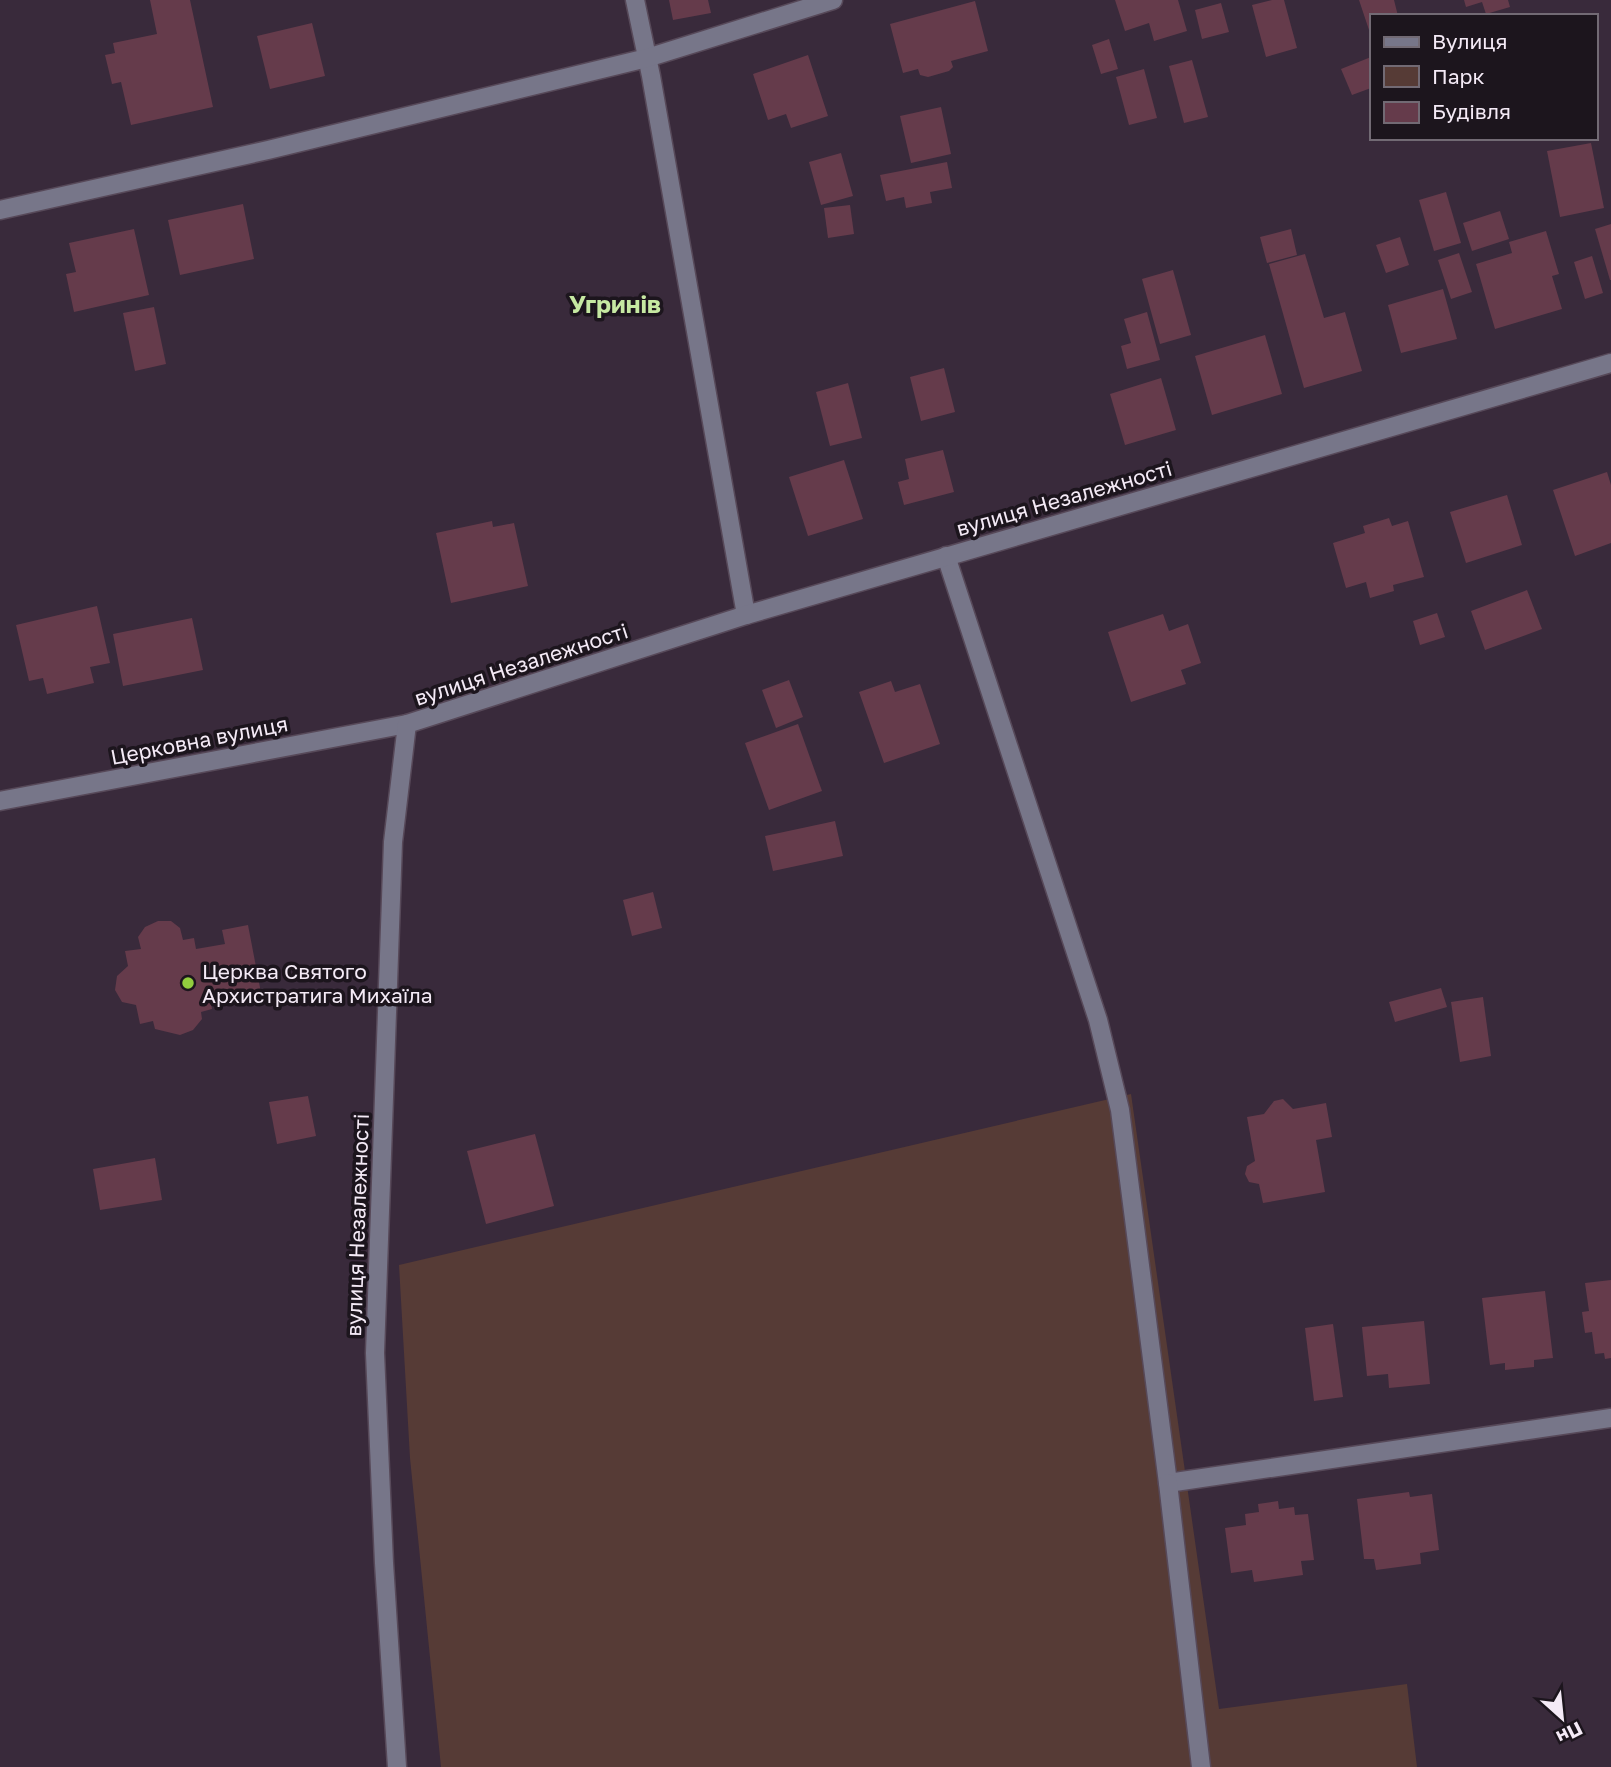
<svg xmlns="http://www.w3.org/2000/svg" width="1611" height="1767" viewBox="0 0 1611 1767" font-family="'Golos Text',sans-serif">
<rect width="100%" height="100%" fill="#392a3b"/>
<path fill="#563b36" d="M1131,1094l88,615 188,-25 10,83h-976l-31,-309 -11,-193z"/>
<g fill="#653b4b">
<path d="M150,0h40l23,107 -82,18 -10,-43 -9,2 -7,-29 10,-2 -2,-10 44,-9z"/>
<path d="M669,0h39l3,13 -38,7z"/>
<path d="M1115,0h63l9,31 -33,10 -5,-18 -24,8z"/>
<path d="M1272,0h12l13,48 -31,9 -14,-52z"/>
<path d="M1359,0h35l4,16h-27v20z"/>
<path d="M1464,0h44l2,7 -24,7 -4,-12 -16,5z"/>
<path d="M975,1l13,50 -37,10 2,6 -4,4 -21,6 -8,-2 -2,-6 -15,4 -13,-49z"/>
<path d="M1221,3l8,29 -27,7 -7,-29z"/>
<path d="M312,23l13,53 -55,13 -13,-53z"/>
<path d="M1109,39l9,30 -17,5 -9,-29z"/>
<path d="M808,55l20,61 -37,12 -5,-14 -18,6 -15,-46z"/>
<path d="M1371,57v31l-19,7 -11,-26z"/>
<path d="M1192,60l16,57 -24,6 -15,-57z"/>
<path d="M1144,69l13,49 -28,7 -13,-48z"/>
<path d="M941,107l10,47 -40,9 -11,-47z"/>
<path d="M1591,143l13,65 -44,9 -13,-66z"/>
<path d="M841,153l12,43 -32,9 -12,-43z"/>
<path d="M947,162l5,26 -22,4 2,11 -26,5 -2,-11 -18,4 -6,-26z"/>
<path d="M1446,192l15,51 -27,8 -15,-51z"/>
<path d="M243,204l11,55 -74,16 -12,-55z"/>
<path d="M850,205l4,29 -26,4 -4,-30z"/>
<path d="M1500,211l9,28 -37,12 -9,-28z"/>
<path d="M1611,224v56h-1l-15,-51z"/>
<path d="M134,229l15,66 -75,17 -8,-38 10,-2 -7,-29z"/>
<path d="M1291,229l6,26 -30,8 -7,-26z"/>
<path d="M1546,231l13,43 -7,2 10,33 -67,20 -19,-65 36,-11 -3,-11z"/>
<path d="M1400,237l9,28 -23,8 -10,-28z"/>
<path d="M1459,253l13,39 -21,7 -13,-39z"/>
<path d="M1305,254l19,64 21,-6 17,59 -58,17 -35,-124z"/>
<path d="M1592,256l11,37 -18,6 -11,-37z"/>
<path d="M1173,270l18,65 -31,9 -18,-65z"/>
<path d="M1443,289l14,50 -56,14 -13,-48z"/>
<path d="M154,307l12,57 -31,7 -12,-58z"/>
<path d="M1147,312l13,48 -33,9 -6,-23 10,-3 -7,-24z"/>
<path d="M1265,335l17,59 -70,21 -17,-59z"/>
<path d="M944,368l11,44 -34,9 -11,-44z"/>
<path d="M1161,378l15,52 -51,15 -15,-51z"/>
<path d="M848,383l14,55 -32,8 -14,-54z"/>
<path d="M943,450l11,42 -50,13 -6,-23 11,-3 -4,-20z"/>
<path d="M844,460l19,59 -55,17 -19,-59z"/>
<path d="M1607,472l4,13v58l-36,13 -22,-66z"/>
<path d="M1507,495l15,50 -56,18 -16,-51z"/>
<path d="M1389,518l3,8 16,-5 16,56 -31,8 1,6 -24,7 -4,-16 -20,6 -13,-45 32,-10 -2,-7z"/>
<path d="M492,521l1,6 21,-4 14,63 -77,17 -15,-70z"/>
<path d="M1527,590l15,39 -57,21 -14,-39z"/>
<path d="M97,606l13,57 -20,4 4,16 -47,11 -4,-16 -14,3 -13,-56z"/>
<path d="M1437,613l8,24 -25,8 -7,-24z"/>
<path d="M1163,614l6,17 19,-7 13,39 -20,7 5,14 -55,18 -23,-70z"/>
<path d="M192,618l11,52 -80,16 -10,-52z"/>
<path d="M789,680l14,37 -27,11 -14,-38z"/>
<path d="M891,681l4,11 25,-8 20,60 -56,19 -25,-71z"/>
<path d="M798,724l24,67 -53,19 -24,-67z"/>
<path d="M835,821l8,35 -70,15 -8,-35z"/>
<path d="M653,892l9,36 -30,8 -9,-36z"/>
<path d="M158,921h13l9,7 3,12 11,-2 2,11 29,-5 -3,-14 26,-5 14,73 -24,5 -2,-11 -26,5 2,12 -11,3 1,7 -9,11 -13,5 -25,-6 -2,-8 -13,3 -4,-19 -14,-3 -7,-12 2,-14 11,-10 -3,-15 16,-2 -3,-12 7,-10z"/>
<path d="M1441,988l6,19 -52,15 -6,-20z"/>
<path d="M1483,997l8,59 -31,6 -9,-60z"/>
<path d="M308,1096l8,40 -39,8 -8,-42z"/>
<path d="M1283,1099l10,10 33,-6 6,34 -16,3 9,52 -62,11 -4,-19 -10,-2 -4,-8 2,-8 8,-5 -8,-44 17,-3 10,-13z"/>
<path d="M535,1134l19,72 -68,18 -19,-73z"/>
<path d="M155,1158l7,42 -62,10 -7,-41z"/>
<path d="M1611,1280v78l-6,1 -1,-6 -9,1 -3,-22 -7,1 -3,-21 7,-1 -4,-28z"/>
<path d="M1545,1291l8,67 -19,2v7l-29,3v-7l-15,2 -8,-67z"/>
<path d="M1424,1321l6,63 -41,4 -1,-14 -21,2 -5,-49z"/>
<path d="M1333,1324l10,73 -29,4 -9,-73z"/>
<path d="M1409,1492l1,5 22,-3 7,56 -19,3 1,11 -45,6 -2,-11h-10l-7,-60z"/>
<path d="M1278,1501l1,8 15,-2 1,8 13,-1 6,46 -13,1 2,14 -49,7 -2,-12 -21,3 -6,-45 21,-3 -1,-11 14,-2 -1,-8z"/>
</g>
<g fill="none" stroke-linecap="round" stroke-linejoin="round">
<g stroke="#574959" stroke-width="21">
<g id="minor">
<path d="M635,0l16,76 95,539"/>
<path d="M0,210l268,-60 379,-92 186,-58"/>
<path d="M946,556l152,464 22,90 48,373 443,-65"/>
<path d="M0,801l407,-77"/>
<path d="M1168,1483l33,284"/>
<path d="M397,1767l-13,-204 -9,-210 18,-511 14,-118 339,-109 865,-252"/>
</g>
</g>
<use href="#minor" stroke="#777689" stroke-width="18"/>
</g>
<circle fill="#92cd3e" stroke="#1c151d" stroke-width="2.5" cx="188" cy="983" r="7"/>
<g text-anchor="middle" dominant-baseline="central" stroke-width="7" stroke-linejoin="round" paint-order="stroke">
<g font-size="21" fill="#f4eaf6" stroke="#1c151d">
<text transform="translate(1064 498) rotate(-16)">вулиця Незалежності</text>
<text transform="translate(521 664) rotate(-18)">вулиця Незалежності</text>
<text transform="translate(199 740) rotate(-11)">Церковна вулиця</text>
<text transform="translate(357 1225) rotate(-88)">вулиця Незалежності</text>
</g>
<g font-size="21" fill="#f4eaf6" stroke="#1c151d" text-anchor="start">
<text x="202" y="971">Церква Святого<tspan x="202" dy="24">Архистратига Михаїла</tspan></text>
</g>
<g font-size="24" font-weight="bold" fill="#c6e9a2" stroke="#1c151d">
<text x="615" y="303">Угринів</text>
</g>
</g>
<rect x="1370" y="14" width="228" height="126" fill="#1c151d" stroke="#726a74" stroke-width="2"/>
<rect x="1384" y="37" width="35" height="10" fill="#777689" stroke="#726a74" stroke-width="2"/>
<text x="1432" y="49" font-size="21" fill="#f4eaf6">Вулиця</text>
<rect x="1384" y="66" width="35" height="21" fill="#563b36" stroke="#726a74" stroke-width="2"/>
<text x="1432" y="84" font-size="21" fill="#f4eaf6">Парк</text>
<rect x="1384" y="102" width="35" height="21" fill="#653b4b" stroke="#726a74" stroke-width="2"/>
<text x="1432" y="119" font-size="21" fill="#f4eaf6">Будівля</text>
<g transform="translate(1562 1718) rotate(153)" stroke="#1c151d" stroke-width="5" paint-order="stroke">
<path d="M0-5L12 26L0 18L-12 26Z" fill="#f4eaf6"/>
<text y="-10" font-size="19" font-weight="bold" text-anchor="middle" fill="#f4eaf6">Пн</text>
</g>
</svg>
